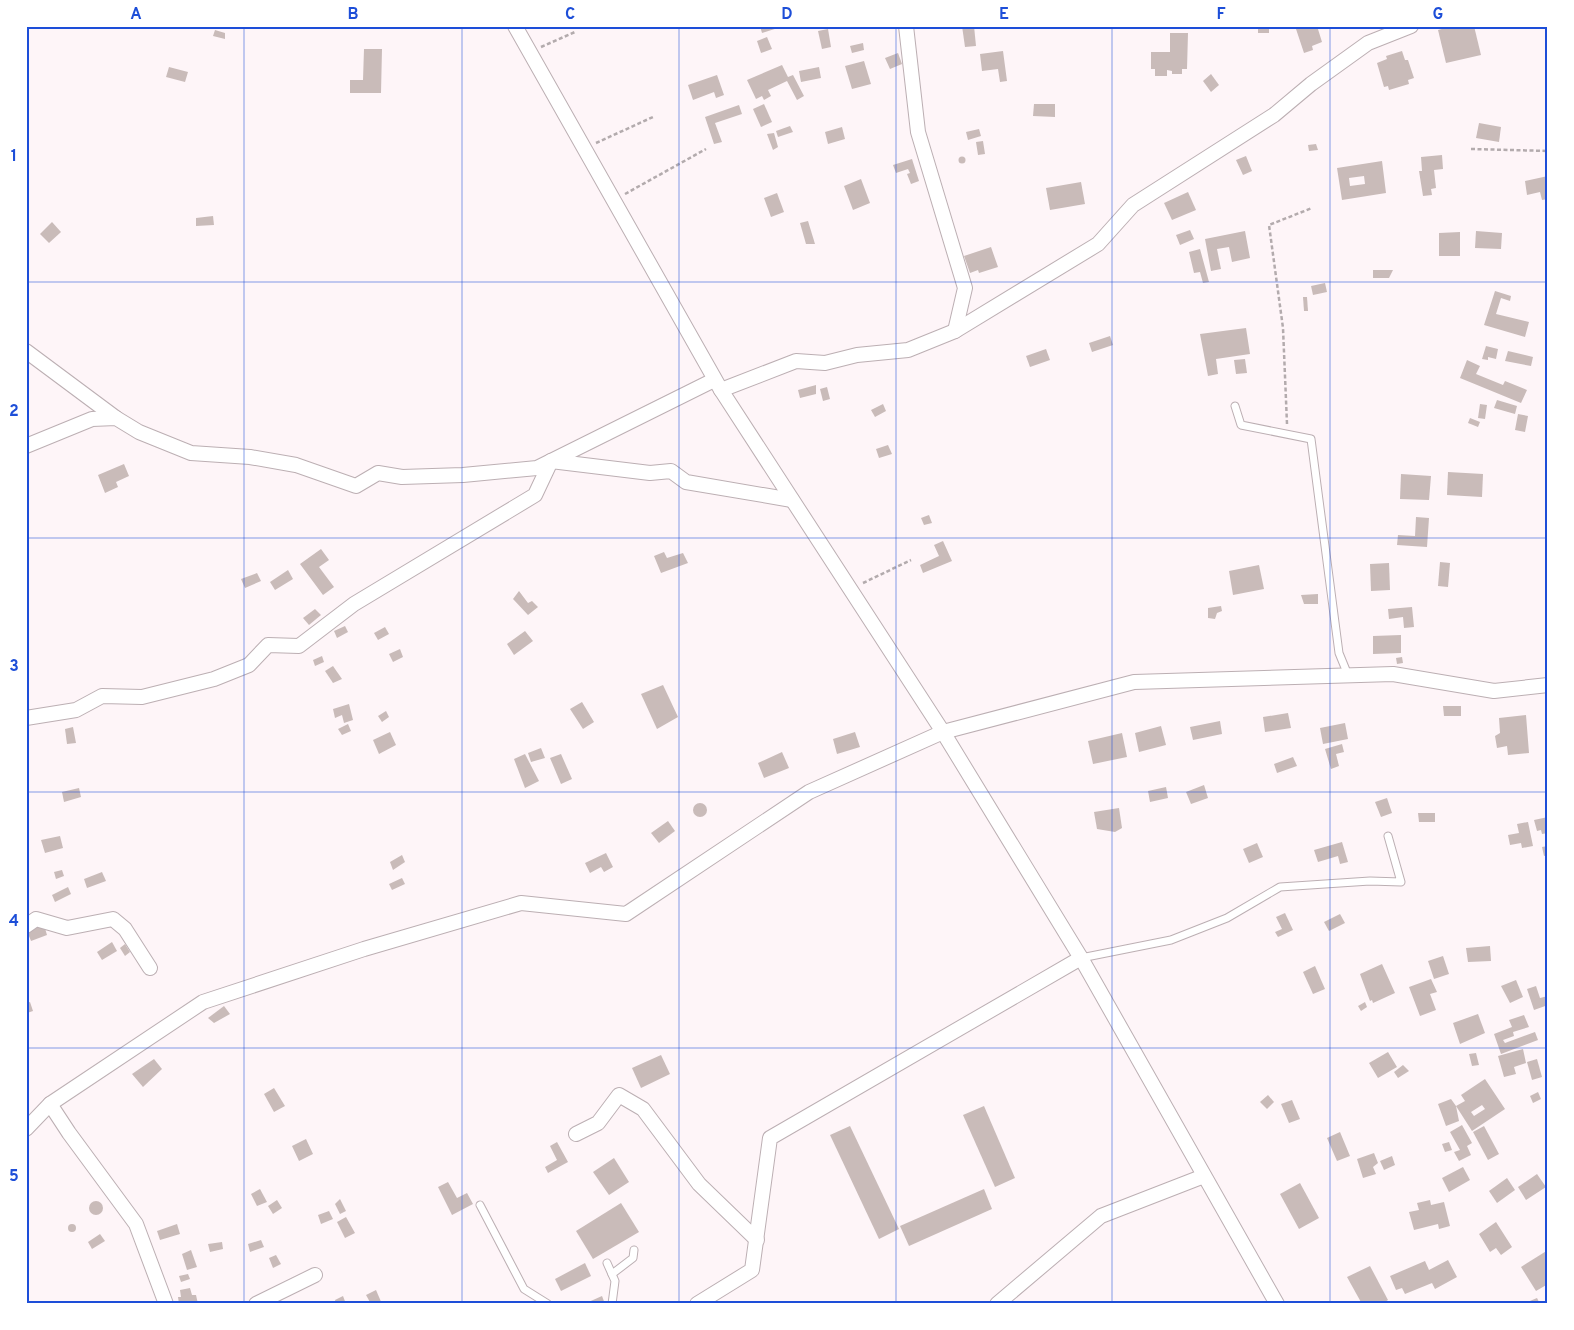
<svg xmlns="http://www.w3.org/2000/svg" width="1574" height="1330" viewBox="0 0 1574 1330" font-family="Overpass,sans-serif">
<rect width="100%" height="100%" fill="#fef5f8"/>
<g fill="#c9bbb9" fill-rule="evenodd">
<path d="M760,26h21v1l-19,6z"/>
<path d="M962,26h12l2,20 -11,1z"/>
<rect x="1258" y="26" width="11" height="7"/>
<path d="M1295,26h22l5,16 -10,4 1,4 -9,3z"/>
<path d="M1453,26h21l7,29 -35,8 -8,-33z"/>
<path d="M828,29l3,18 -9,2 -4,-18z"/>
<path d="M215,30l10,3v6l-12,-3z"/>
<path d="M1170,33h18l-1,36h-5v5h-10v-3l-5,-1v6h-12v-7h-4v-17h19z"/>
<path d="M767,37l5,12 -11,4 -4,-12z"/>
<path d="M863,43l1,7 -12,3 -2,-7z"/>
<path d="M364,49h18l-1,44h-31v-13h13z"/>
<path d="M1003,51l4,30 -7,1 -2,-13 -16,2 -2,-17z"/>
<path d="M1402,51l3,9h3l6,18 -6,2 1,4 -20,6 -1,-4 -4,1 -7,-24 10,-4 -1,-3z"/>
<path d="M898,53l4,11 -12,5 -5,-11z"/>
<path d="M864,61l7,23 -19,5 -7,-23z"/>
<path d="M782,65l6,12 5,-2 11,21 -7,4 -10,-19 -19,9 3,6 -7,4 -2,-4 -6,3 -9,-19z"/>
<path d="M169,67l19,5 -3,10 -19,-5z"/>
<path d="M819,67l2,11 -20,4 -2,-11z"/>
<path d="M1211,74l8,11 -8,7 -8,-11z"/>
<path d="M717,75l7,20 -8,3 -2,-6 -21,8 -5,-15z"/>
<path d="M764,104l8,18 -11,5 -8,-18z"/>
<path d="M1034,104h21v13l-22,-1z"/>
<path d="M739,105l3,9 -27,9 7,19 -8,2 -9,-27z"/>
<path d="M1479,123l22,4 -2,15 -23,-4z"/>
<path d="M790,126l3,6 -15,5 -2,-6z"/>
<path d="M842,127l3,12 -17,5 -3,-12z"/>
<path d="M979,129l2,7 -13,4 -2,-8z"/>
<path d="M774,133l4,14 -5,3 -6,-16z"/>
<path d="M983,141l2,13 -7,1 -2,-13z"/>
<path d="M1316,144l2,6 -9,1 -1,-6z"/>
<path d="M1442,155l1,14 -9,1 2,18 -5,1 1,6 -9,1 -4,-25h3l-1,-14z"/>
<path d="M1246,156l6,15 -9,4 -7,-15z"/>
<circle cx="962" cy="160" r="3.5"/>
<path d="M912,159l7,22 -8,3 -4,-10 3,-1 -2,-4 -12,4 -3,-8z"/>
<path d="M1382,161l4,32 -44,7 -5,-32zM1364,176l1,8 -15,2 -1,-8z"/>
<path d="M1548,176v23l-6,1 -2,-8 -13,3 -2,-14z"/>
<path d="M861,179l9,24 -17,7 -9,-24z"/>
<path d="M1081,182l4,22 -35,6 -4,-22z"/>
<path d="M1188,192l8,18 -24,10 -8,-17z"/>
<path d="M777,193l7,19 -13,5 -7,-19z"/>
<path d="M213,216l1,9 -18,1v-8z"/>
<path d="M808,221l7,23h-9l-6,-21z"/>
<path d="M52,222l9,10 -12,11 -9,-9z"/>
<path d="M1190,230l4,9 -14,6 -4,-10z"/>
<path d="M1245,231l5,27 -18,4 -3,-15 -12,2 4,20 -10,2 -6,-32z"/>
<path d="M1476,231l26,2 -1,16 -26,-1z"/>
<path d="M1460,232v24h-21v-23z"/>
<path d="M991,247l7,20 -19,6 -1,-3 -8,3 -6,-17z"/>
<path d="M1200,249l9,33 -6,1 -3,-11 -6,1 -5,-21z"/>
<path d="M1373,270h20l-4,8h-16z"/>
<path d="M1325,283l2,9 -14,3 -2,-9z"/>
<path d="M1495,291l16,5 -1,5 -9,-3 -5,16 33,8 -4,15 -41,-12z"/>
<path d="M1303,297h4l1,14h-4z"/>
<path d="M1246,328l4,26 -34,5 2,15 -10,2 -8,-42z"/>
<path d="M1110,336l3,9 -21,7 -3,-9z"/>
<path d="M1486,346l12,3 -2,10 -8,-2v3l-6,-1z"/>
<path d="M1046,349l4,11 -20,7 -4,-11z"/>
<path d="M1508,351l25,6 -2,9 -26,-5z"/>
<path d="M1245,359l2,14 -11,1 -2,-14z"/>
<path d="M1467,360l13,6 -4,8 27,11 2,-4 22,9 -6,13 -61,-25z"/>
<path d="M816,385v9l-16,4 -2,-8z"/>
<path d="M827,387l3,12 -7,2 -3,-12z"/>
<path d="M1497,400l20,6 -2,8 -21,-6z"/>
<path d="M883,404l3,7 -11,6 -4,-7z"/>
<path d="M1480,404l7,1 -2,14 -7,-1z"/>
<path d="M1518,414l10,2 -3,16 -10,-2z"/>
<path d="M1470,418l10,4 -2,5 -10,-4z"/>
<path d="M888,445l4,9 -13,4 -3,-9z"/>
<path d="M124,464l5,12 -13,6 2,5 -13,6 -7,-18z"/>
<path d="M1448,472l35,2 -1,23 -35,-2z"/>
<path d="M1401,474l30,2 -2,24 -29,-1z"/>
<path d="M929,515l3,8 -8,2 -3,-7z"/>
<path d="M1416,517l13,1 -2,29 -30,-2 1,-10 17,1z"/>
<path d="M943,541l9,20 -29,12 -3,-8 19,-9 -5,-11z"/>
<path d="M321,549l8,11 -10,7 15,20 -11,8 -23,-31z"/>
<path d="M664,552l3,6 16,-5 5,10 -27,10 -7,-17z"/>
<path d="M1440,562l10,1 -2,24 -10,-1z"/>
<path d="M1389,563l1,27 -19,1 -1,-27z"/>
<path d="M1259,565l5,24 -31,6 -4,-24z"/>
<path d="M288,570l5,9 -18,11 -5,-8z"/>
<path d="M257,573l4,8 -16,7 -4,-9z"/>
<path d="M519,591l9,12 4,-2 6,6 -10,8 -15,-16z"/>
<path d="M1318,594v10h-14l-3,-9z"/>
<path d="M1221,606l1,5 -5,2 -2,6 -7,-1v-10z"/>
<path d="M1412,607l2,20 -10,1 -1,-11 -14,2 -1,-10z"/>
<path d="M315,609l6,6 -12,10 -6,-7z"/>
<path d="M345,626l3,6 -11,6 -3,-7z"/>
<path d="M385,627l4,7 -11,6 -4,-7z"/>
<path d="M525,631l8,10 -19,14 -7,-11z"/>
<path d="M1401,635v18l-28,1v-18z"/>
<path d="M400,649l3,8 -10,5 -4,-8z"/>
<path d="M322,656l2,6 -9,4 -2,-6z"/>
<path d="M1402,657l1,6 -6,1 -1,-6z"/>
<path d="M333,666l9,13 -9,4 -8,-12z"/>
<path d="M663,685l15,32 -21,12 -16,-35z"/>
<path d="M582,702l12,20 -11,7 -13,-20z"/>
<path d="M349,704l4,16 -9,3 -2,-8 -7,3 -2,-9z"/>
<path d="M1443,706h18v10h-17z"/>
<path d="M386,711l3,6 -7,5 -4,-6z"/>
<path d="M1288,713l3,15 -26,4 -2,-15z"/>
<path d="M1526,715l3,38 -21,2 -1,-9 -10,2 -2,-12 5,-3 -1,-15z"/>
<path d="M1220,721l2,13 -29,6 -3,-13z"/>
<path d="M1345,723l3,16 -25,5 -3,-16z"/>
<path d="M348,724l3,7 -9,4 -4,-6z"/>
<path d="M1161,726l5,19 -27,7 -4,-19z"/>
<path d="M73,727l3,16 -9,1 -2,-15z"/>
<path d="M390,732l6,13 -17,9 -6,-14z"/>
<path d="M855,732l5,15 -23,7 -4,-15z"/>
<path d="M1122,733l5,24 -34,7 -5,-23z"/>
<path d="M1342,744l2,8 -8,2 3,12 -8,3 -6,-20z"/>
<path d="M541,748l4,10 -14,4 -3,-9z"/>
<path d="M782,752l7,16 -25,10 -6,-15z"/>
<path d="M525,754l14,27 -14,7 -11,-29z"/>
<path d="M561,754l11,25 -11,5 -11,-26z"/>
<path d="M1293,757l4,9 -20,7 -3,-9z"/>
<path d="M1204,785l4,13 -17,6 -5,-12z"/>
<path d="M1166,787l2,11 -18,4 -2,-11z"/>
<path d="M79,788l2,9 -17,5 -2,-10z"/>
<path d="M1387,798l5,15 -11,4 -6,-15z"/>
<circle cx="700" cy="810" r="7"/>
<path d="M1119,808l3,20 -7,4 -18,-3 -3,-17z"/>
<path d="M1418,813h17v9h-16z"/>
<path d="M1548,817v16l-6,1 -1,-4 -4,1 -3,-11z"/>
<path d="M668,821l7,10 -16,12 -8,-10z"/>
<path d="M1528,822l5,24 -11,2 -1,-5 -11,2 -2,-10 11,-2 -2,-9z"/>
<path d="M60,836l3,12 -18,5 -4,-13z"/>
<path d="M1342,842l6,20 -8,2 -2,-8 -20,6 -4,-12z"/>
<path d="M1257,843l6,14 -14,6 -6,-14z"/>
<path d="M1548,846v9l-4,1 -2,-9z"/>
<path d="M606,853l7,14 -9,5 -3,-5 -11,6 -5,-10z"/>
<path d="M402,855l3,7 -12,8 -3,-8z"/>
<path d="M62,870l2,6 -8,3 -2,-7z"/>
<path d="M102,872l4,9 -19,7 -3,-9z"/>
<path d="M402,878l3,6 -13,6 -3,-6z"/>
<path d="M68,887l3,7 -16,8 -3,-7z"/>
<path d="M1285,913l8,17 -15,7 -3,-5 7,-3 -6,-12z"/>
<path d="M1340,914l5,9 -16,8 -5,-9z"/>
<path d="M44,925l3,10 -16,6 -4,-10z"/>
<path d="M112,942l5,9 -15,9 -5,-8z"/>
<path d="M125,944l5,8 -5,4 -5,-8z"/>
<path d="M1490,946l1,15 -23,1 -2,-14z"/>
<path d="M1443,956l6,18 -15,5 -6,-18z"/>
<path d="M1382,964l13,29 -22,10 -1,-3 -2,1 -10,-27z"/>
<path d="M1315,966l10,23 -12,5 -10,-22z"/>
<path d="M1431,979l6,13 -7,2 6,16 -16,6 -11,-29z"/>
<path d="M1516,980l7,17 -13,6 -9,-17z"/>
<path d="M1536,986l4,12 8,-2v9l-14,5 -7,-21z"/>
<path d="M30,1002l3,9 -6,2 -1,-10z"/>
<path d="M1365,1002l2,5 -6,4 -3,-5z"/>
<path d="M224,1006l6,8 -16,9 -6,-5z"/>
<path d="M1478,1014l7,19 -25,11 -7,-21z"/>
<path d="M1524,1015l5,12 -16,5 1,4 -11,4 2,3 30,-11 3,8 -37,14 -7,-20 18,-7 -3,-7z"/>
<path d="M1523,1049l3,14 -12,4 2,7 -12,3 -6,-21z"/>
<path d="M1388,1052l9,15 -19,11 -9,-15z"/>
<path d="M1476,1053l3,12 -7,1 -3,-12z"/>
<path d="M661,1055l9,19 -29,14 -9,-20z"/>
<path d="M154,1059l8,10 -19,18 -11,-13z"/>
<path d="M1537,1059l5,18 -10,3 -5,-18z"/>
<path d="M1403,1065l6,6 -11,7 -4,-6z"/>
<path d="M1485,1079l20,30 -33,22 -16,-25 3,15 -13,5 -8,-22 13,-5 5,7 9,-5 -4,-6zM1482,1105l3,4 -11,7 -3,-4z"/>
<path d="M274,1088l11,18 -11,6 -10,-18z"/>
<path d="M1538,1092l3,7 -8,4 -3,-7z"/>
<path d="M1268,1095l6,7 -7,7 -7,-7z"/>
<path d="M1292,1100l8,19 -11,4 -8,-19z"/>
<path d="M984,1106l31,72 -20,9 -32,-72z"/>
<path d="M1462,1125l10,18 -5,3 4,9 -12,6 -5,-9 6,-2 -10,-18z"/>
<path d="M850,1126l49,103 -20,10 -49,-104z"/>
<path d="M1484,1126l15,28 -11,6 -15,-28z"/>
<path d="M1340,1132l10,24 -13,5 -10,-23z"/>
<path d="M306,1139l7,15 -14,7 -7,-15z"/>
<path d="M557,1142l11,20 -20,11 -3,-6 12,-7 -7,-14z"/>
<path d="M1449,1142l3,8 -7,2 -3,-8z"/>
<path d="M1374,1153l4,10 -5,4 3,7 -13,4 -6,-19z"/>
<path d="M1392,1156l3,9 -11,5 -4,-9z"/>
<path d="M614,1158l15,24 -20,13 -16,-23z"/>
<path d="M1463,1167l7,13 -21,12 -7,-14z"/>
<path d="M1537,1174l9,13 -20,13 -8,-13z"/>
<path d="M1507,1178l8,12 -18,13 -8,-12z"/>
<path d="M448,1182l9,16 10,-5 6,11 -21,11 -14,-28z"/>
<path d="M1300,1183l19,35 -20,11 -19,-35z"/>
<path d="M260,1189l7,13 -10,4 -6,-12z"/>
<path d="M984,1189l8,20 -83,37 -9,-20z"/>
<path d="M340,1199l6,12 -6,3 -5,-10z"/>
<path d="M277,1200l5,8 -9,6 -5,-8z"/>
<path d="M1430,1200l1,5 13,-3 6,24 -11,3 -1,-5 -24,6 -5,-18 10,-2 -2,-7z"/>
<circle cx="96" cy="1208" r="7"/>
<path d="M621,1203l18,29 -46,27 -17,-28z"/>
<path d="M329,1211l4,8 -12,5 -3,-9z"/>
<path d="M346,1217l9,16 -10,5 -8,-16z"/>
<path d="M1496,1222l16,25 -11,8 -5,-7 -6,4 -11,-18z"/>
<path d="M177,1224l3,10 -20,6 -3,-9z"/>
<circle cx="72" cy="1228" r="4"/>
<path d="M100,1234l5,7 -13,8 -4,-7z"/>
<path d="M261,1240l3,7 -14,5 -2,-8z"/>
<path d="M222,1242l1,7 -13,3 -2,-8z"/>
<path d="M191,1250l6,17 -10,3 -5,-16z"/>
<path d="M1548,1250v34l-12,7 -15,-24z"/>
<path d="M276,1255l5,9 -8,4 -4,-10z"/>
<path d="M1448,1260l9,17 -22,12 -3,-6 -27,11 -3,-6 -6,2 -6,-14 35,-15 4,9z"/>
<path d="M585,1263l6,13 -30,15 -6,-12z"/>
<path d="M1370,1266l18,34 -6,4h-20l-15,-27z"/>
<path d="M188,1274l2,5 -9,3 -2,-6z"/>
<path d="M190,1288l2,7h4l2,9h-19l-1,-7h3l-1,-7z"/>
<path d="M376,1290l6,14h-11l-5,-9z"/>
<path d="M343,1296l3,8h-10l-1,-4z"/>
<path d="M602,1296l3,8h-21z"/>
<path d="M1537,1298l3,6h-17z"/>
</g>
<g fill="none" stroke-linecap="round" stroke-linejoin="round">
<g stroke="#bcafb3" stroke-width="9">
<g id="service">
<path d="M1235,406l6,19 70,14 28,214 9,22"/>
<path d="M1081,958l90,-18 56,-22 53,-31 90,-6 31,1 -13,-46"/>
<path d="M480,1205l44,84 24,15"/>
<path d="M607,1263l8,18 -3,23"/>
<path d="M612,1274l21,-16 1,-8"/>
</g>
</g>
<g stroke="#bcafb3" stroke-width="16">
<g id="minor">
<path d="M515,26l206,364 222,342 138,226 196,346"/>
<path d="M906,26l12,106 47,156 -10,43"/>
<path d="M26,351l90,67"/>
<path d="M721,390l75,-29 29,2 32,-8 51,-5 47,-19 143,-87 35,-39 141,-90 37,-31 57,-41 43,-17"/>
<path d="M26,446l66,-27 24,-1 23,14 52,21 59,4 46,8 60,21 22,-13 24,4 61,-2 74,-7 177,-88"/>
<path d="M26,718l50,-8 26,-14 40,1 72,-18 35,-14 19,-20 31,1 55,-42 181,-109 16,-34 99,12 21,-2 15,11 106,18"/>
<path d="M26,926l10,-7 31,9 46,-9 12,10 25,39"/>
<path d="M50,1104l19,29 67,91 30,80"/>
<path d="M26,1129l24,-25 153,-102 161,-53 157,-46 105,11 183,-122 134,-60 191,-50 259,-8 101,17 54,-6"/>
<path d="M576,1134l22,-11 21,-28 24,14 56,75 58,56"/>
<path d="M256,1304l59,-29"/>
<path d="M697,1304l55,-34 18,-132 311,-180"/>
<path d="M997,1304l104,-88 103,-40"/>
</g>
</g>
<g stroke="#b3abad" stroke-width="2.5" stroke-dasharray="4 2.5" stroke-linecap="butt">
<path d="M541,47l34,-15"/>
<path d="M596,143l57,-26"/>
<path d="M1471,149l77,2"/>
<path d="M625,194l81,-45"/>
<path d="M1287,424l-4,-96 -14,-103 43,-17"/>
<path d="M863,583l48,-23"/>
</g>
<use href="#service" stroke="#fff" stroke-width="7"/>
<use href="#minor" stroke="#fff" stroke-width="14"/>
</g>
<path fill="none" stroke="#1d4ed8" stroke-width="1" stroke-opacity="0.55" d="M244,26v1278M462,26v1278M679,26v1278M896,26v1278M1112,26v1278M1330,26v1278M26,282h1522M26,538h1522M26,792h1522M26,1048h1522"/>
<rect width="1574" height="1330" fill="none" stroke="#ffffff" stroke-width="55"/>
<rect x="28" y="28" width="1518" height="1274" fill="none" stroke="#1d4ed8" stroke-width="2"/>
<g font-size="16" text-anchor="middle" font-weight="bold" fill="#1d4ed8">
<text x="136" y="19">A</text>
<text x="353" y="19">B</text>
<text x="570" y="19">C</text>
<text x="787" y="19">D</text>
<text x="1004" y="19">E</text>
<text x="1221" y="19">F</text>
<text x="1438" y="19">G</text>
<text x="14" y="161">1</text>
<text x="14" y="416">2</text>
<text x="14" y="671">3</text>
<text x="14" y="926">4</text>
<text x="14" y="1181">5</text>
</g>
</svg>
